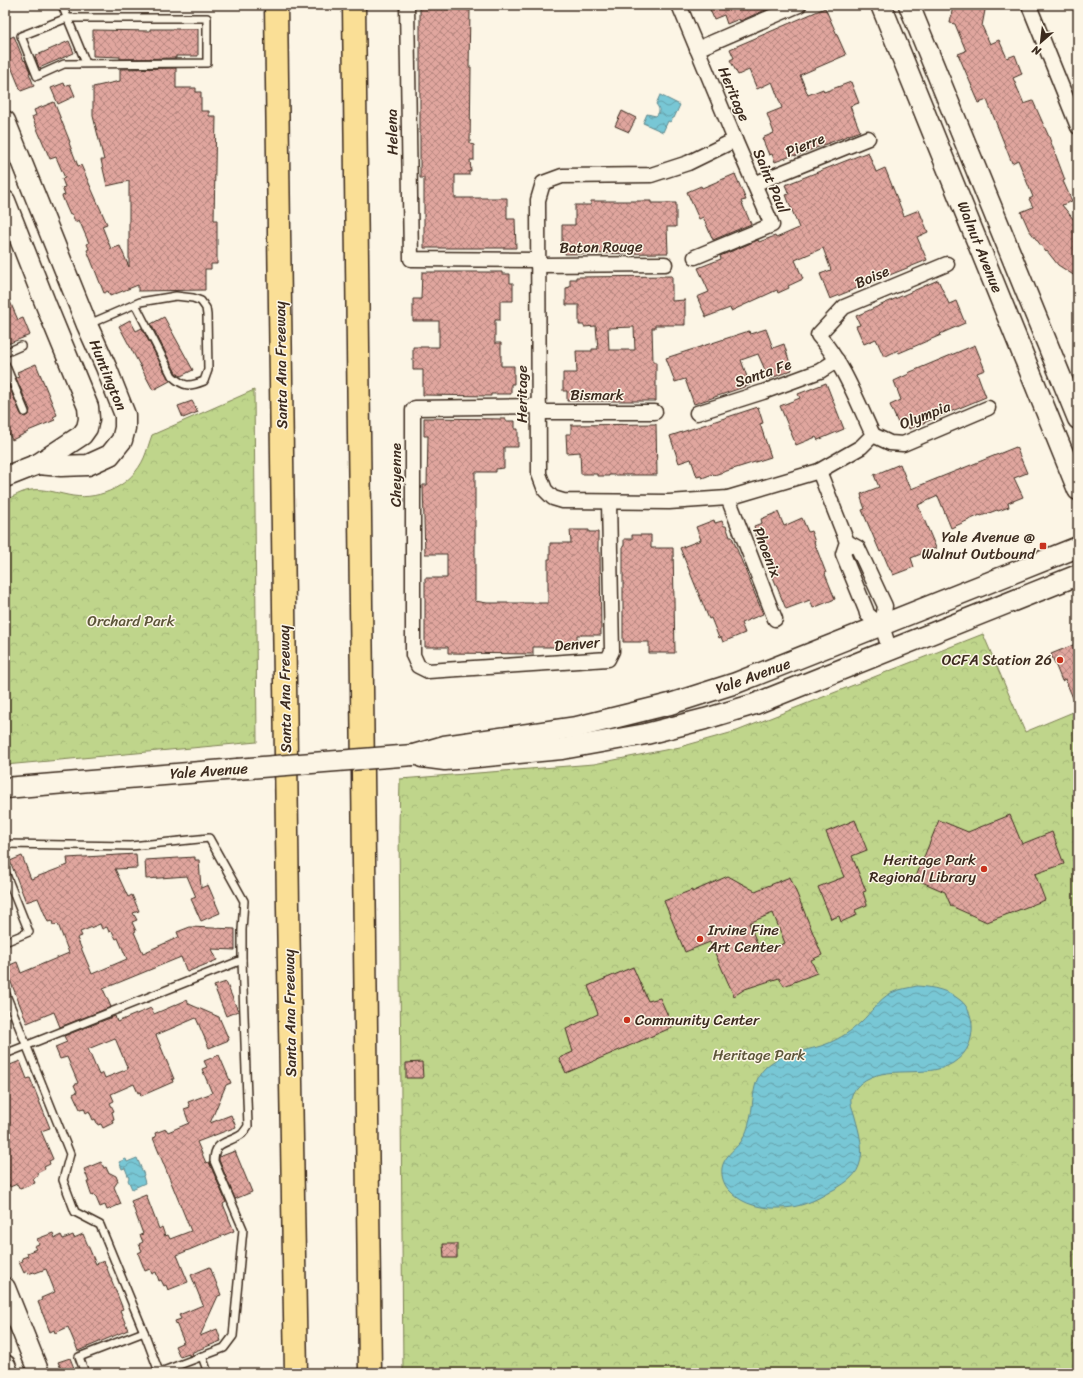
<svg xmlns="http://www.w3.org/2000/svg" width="1083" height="1378" viewBox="0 0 1083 1378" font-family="Sriracha,sans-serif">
<defs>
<pattern id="park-crowns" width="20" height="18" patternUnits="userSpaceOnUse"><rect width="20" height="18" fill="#bfd58b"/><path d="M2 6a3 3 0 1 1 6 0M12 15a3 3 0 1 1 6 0" fill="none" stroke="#a5b778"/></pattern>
<pattern id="water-waves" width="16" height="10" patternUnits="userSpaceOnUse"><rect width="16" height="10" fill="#78c7d5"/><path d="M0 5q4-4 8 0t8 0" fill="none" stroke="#64a2ac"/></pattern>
<pattern id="building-cross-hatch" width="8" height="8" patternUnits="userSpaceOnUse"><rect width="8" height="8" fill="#e0a69e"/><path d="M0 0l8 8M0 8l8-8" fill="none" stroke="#b78780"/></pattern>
</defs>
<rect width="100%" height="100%" fill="#fcf5e5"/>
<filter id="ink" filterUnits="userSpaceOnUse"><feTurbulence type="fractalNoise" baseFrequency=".025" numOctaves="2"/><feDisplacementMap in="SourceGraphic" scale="8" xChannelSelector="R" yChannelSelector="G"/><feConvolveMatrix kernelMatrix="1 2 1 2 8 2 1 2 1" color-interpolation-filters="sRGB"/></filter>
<g filter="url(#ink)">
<g fill="url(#park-crowns)" stroke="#7d8054">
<path d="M254,390l3,352 -252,23v-265c8,-3 17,-9 26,-10 13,-2 29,4 42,6 28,4 59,-11 71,-38 3,-7 5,-15 8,-23z"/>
<path d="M983,634l42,98 53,-22v663h-675l-4,-547 1,-47 194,-15 86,-17 57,-16z"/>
</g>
<g fill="url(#water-waves)" stroke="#60888c">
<path d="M660,95l20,10 -6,13h-1l-3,4 -2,-1 -5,11 -20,-9 4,-9 9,2c5,-5 3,-8 0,-12z"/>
<path d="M917,986c16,1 31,4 43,14 9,6 13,21 12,31 -1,14 -7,24 -19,32 -28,17 -67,0 -92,20 -6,5 -11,12 -10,19 0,5 3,10 4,15 4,15 10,34 4,49 -4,12 -18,20 -28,25 -16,10 -32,17 -51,17 -17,1 -37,-3 -49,-16 -7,-6 -10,-15 -9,-24 2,-11 11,-17 18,-25 4,-5 8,-14 9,-21 6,-18 1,-39 16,-54 17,-17 43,-16 64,-25 11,-5 23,-12 32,-21 10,-9 18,-23 30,-29 8,-4 18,-5 26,-7z"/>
<path d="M137,1158l7,17 -1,1 2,7 -13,6 -4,-9 1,-2 -4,-10 -3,1 -3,-7 7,-3 1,3z"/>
</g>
<g fill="url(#building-cross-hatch)" stroke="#3b2a1e" fill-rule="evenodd">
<path d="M420,5h26v4l24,1 -1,57h2l-1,77 4,1v15h-4l1,11h-2v4h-14v23h52v21h8l1,29h-92v-70h-4z"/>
<path d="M708,5h69l-37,16 -1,-2 -12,5 -3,-9 -10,4z"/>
<path d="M953,5h33l-4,21 8,18 9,-4 8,18 8,-3 7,19 -9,4 11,26 9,-3 16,36 16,43 -2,1 9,20 -10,4 16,20v53l-20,-13 -11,-14 -1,1 -17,-22 -8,-18 12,-5 -4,-8 4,-2 -15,-37 -6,3 -25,-63 -8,3 -21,-49 8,-3 -11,-27 -5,-1z"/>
<path d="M825,8l21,47 -46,20 8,20 15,-6 1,3 27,-10 8,21 -9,3 10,25 -65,25 -1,-1 -19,7 -3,-8 -3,1 -7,-17 12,-5 -7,-19 15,-6 -9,-24 -1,-2 -15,7 -8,-19 -11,5 -8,-15 4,-2 -4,-9z"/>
<path d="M150,29h48v27h-22v2l-56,1v-2l-27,-1v-26l57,1z"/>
<path d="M14,36l10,25 1,-1 5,12 -1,1 5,13 -13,5 -16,-39v-12z"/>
<path d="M69,41l5,12 -35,15 -4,-12z"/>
<path d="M176,68v20h20v4h5v19h8v5h7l-2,104h3v44h-6v5h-6v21l-67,1v-6l-28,11 -2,-5 -4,2 -17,-43 2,-1 -2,-5 2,-1 -10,-23 -4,2 -3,-8 -2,1 -4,-9 -4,-10 3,-1 -3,-7 3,-1 -3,-8 3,-1 -9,-21 -6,2 -18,-42 4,-2 -2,-5 20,-8 16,40 -1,1 9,23 3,-1 26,59 -5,2 9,23 9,-3 9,21v-86l-22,5 -6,-26h3l-11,-44v-29l27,-6v-12z"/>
<path d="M64,83l1,3 5,-2 5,12 -17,8 -7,-16z"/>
<path d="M622,111l14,7 -7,14 -14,-6z"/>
<path d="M868,152l8,20 9,-4 19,48 15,-6 9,22 -11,5 10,23 -97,39 -10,-25 11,-4 -8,-22 -28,12 8,19 -15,7 1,2 -11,5 -1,-3 -46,21 -1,-3 -24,9 -9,-20 12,-5 -11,-24 23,-9 -1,-3 38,-16 1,2 16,-6 1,2 23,-10 -13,-33 3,-1 -4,-9z"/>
<path d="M735,174l11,26 -5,1 10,23 -38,16 -10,-23 -4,2 -12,-27 14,-6 1,2z"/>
<path d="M591,201h60v2h25v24h-9l1,26 -103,1v-10h-3v-19h13v-20h16z"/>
<path d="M422,272h80v2h8v9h3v18h-13v19h-5v23h6v23h13v18h-3v10h-20v2l-68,-1v-25h-10v-23h26v-26h-26v-22h8z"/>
<path d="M672,276v25l13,-1v25h-30v3h-3l1,34h3v39h-89v-10h-4v-18h14l-1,-22h16v-2h6l-2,-23 -12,1v-2h-5v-20h-13v-17l4,-1v-8h6v-2zM634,327l1,23h-26l-1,-22z"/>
<path d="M938,280l11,24 7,-3 9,22 -25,11 1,1 -42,18 -1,-3 -14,7 -8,-18 -12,5 -8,-18 4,-1 -4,-9z"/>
<path d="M5,290l13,30 5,-2 7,17 -25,10z"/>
<path d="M164,317l29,53 -12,6 -5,-3 -25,-49z"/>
<path d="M130,320l6,11 6,-3 26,50 2,3 -17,9 -34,-64z"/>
<path d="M766,329l7,19 11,-4 8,26 -23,9 -11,-25 -17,6 9,25 -56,19 -9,-25 -10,3 -9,-24 83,-27 1,3z"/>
<path d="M975,345l10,25 -8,3 9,24 -77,32 -3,-10 -8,4 -8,-18 11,-5 -7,-19 15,-7 -1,-1z"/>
<path d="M36,364l21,51 -4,2 2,3 -27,11v1l-16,8 -4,-8 -3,1v-50l2,-1 14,32 3,3 3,-1 2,-1 1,-5 -14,-32 3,-1 -2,-5z"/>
<path d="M826,383l18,46 -26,11 -2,-3 -20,8 -16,-39 20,-8 -2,-4z"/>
<path d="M192,401l6,11 -15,6 -5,-12z"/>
<path d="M758,407l5,16 -3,1 11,33 -57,18 -1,-1 -11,4 -1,-2 -4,1 -6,-18 -12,4 -9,-27z"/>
<path d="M424,418l82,1v2h9v8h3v18h-14v21l-8,1v3h-21v129l12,2h61v-44h2v-16h21l-1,-13h19v2h9v20h2l1,83h-24v12h-44v7l-85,-1v-6h-23v-69h22v-24h-22l-2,-69h4l1,-49h-4z"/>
<path d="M656,424l1,51h-48v1h-12v-2h-16l-1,-22 -13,1 -1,-19h5v-9z"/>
<path d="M1016,447l11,26 -13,5 9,19 -15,6 1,4 -11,4 -1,-1 -16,6 -1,-1 -29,13 -13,-32 -20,9 18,43 -25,10 3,9 -21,8 -2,-5h-1l-8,-19 -2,1 -18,-42 3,-1 -4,-11h1l-1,-4 18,-7 -5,-12 26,-11 8,20h1l2,5z"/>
<path d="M778,512l6,14 18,-8 6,14 3,-1 4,11h-1l12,31 -1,1 10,25 -22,9 -3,-8 -24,9 -31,-76h1l-2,-7 8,-3 -1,-4z"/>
<path d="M714,520l1,3 7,-2 2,5h2l4,11h2l31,77 -22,9 4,10 -22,9 -2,-5 -2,1 -8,-20 -2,1 -29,-71 21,-8 -5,-13z"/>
<path d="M632,535h19v13h22l2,105h-26v-11h-26v-96h1v-7h8z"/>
<path d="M1078,643v67l-13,-31 -3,2 -11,-27z"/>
<path d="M1010,815l12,29 30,-12 12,32 -29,10 10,26 -58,22 -36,-16 -6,-14 -30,-13 24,-59 29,12z"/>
<path d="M855,820l12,30 -15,6 14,35 -3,1 4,13 -12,5 2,5 -16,7 -2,-6 -8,3 -13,-32 26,-10 -18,-45z"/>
<path d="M136,854l1,14 -22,1 13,28 4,-2 7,16 -6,2 4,7 -5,2 4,9 -2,1 9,21 36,-16 -2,-5 13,-5 45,2v21l-23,-1 5,11 -30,12 -6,-15 -78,32 8,18 -51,20 -6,-15 -27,11 -22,-56 12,-5 4,11 48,-20 -11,-29 -5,1 -1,-4 -4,1 -10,-24 -12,4 -16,-41 12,-5 9,23 37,-14 -1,-7zM100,924l2,5 5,-2 2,5 3,-1 4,8 2,-1 9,21 -35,15 -15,-36 5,-2 -2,-4z"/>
<path d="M195,857v3h4l2,28 7,-3 12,28 -19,8 -10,-22 5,-2 -9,-21 -41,3 -1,-19z"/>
<path d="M728,876l27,15 35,-14 32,78 -11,5 6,13 -33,13 -5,-8 -34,11 -11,7 -24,-54 -25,10 -21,-51 28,-11v2zM773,913l12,30 -24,10 -12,-30z"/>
<path d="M633,967l15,34 12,-3 13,29 -107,46 -7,-15 14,-6 -7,-23 32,-15 -10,-28z"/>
<path d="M226,982l12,29 -12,5 -12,-30z"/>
<path d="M187,1000l2,4 30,13 10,23 -20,8 -13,-30 -40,17 18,44h-2l1,3 -32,14 -1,-4 -2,1 -4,-9 -23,10 3,7 -4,2 4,8 -2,1 2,7 -2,1 1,3 -10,5 -2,-4 -3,1 -3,-6 -2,1 -4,-9 -3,2 -2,-5 -4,1 -7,-15 4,-2 -3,-7 4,-2 -11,-26 -7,2 -5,-12 12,-5 -3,-6 51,-20 2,6 34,-14 3,6zM115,1038l13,31 -23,9 -2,-5 -4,2 -11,-26z"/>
<path d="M219,1055l12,28 -5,2 -16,38 21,-8 5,12 -39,15 9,21 3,-1 17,40 -3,2 11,27 -57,24 11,27 -20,8 -2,-5 -2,1 -3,-6 -2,1 -3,-9 -4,2 -2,-5 -5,2 -7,-18 4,-2 -3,-7 4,-2 -3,-7 3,-1 -12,-33 15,-6 13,34 3,-2 3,9 3,-1 2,4 21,-8 -38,-93 3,-1 -1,-4 11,-4 2,3 21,-9 -5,-14 6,-2 -2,-5 24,-9 -10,-24 5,-2 -3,-6z"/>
<path d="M20,1061l7,18 3,-1 20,50 -9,3 12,28 -4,2 1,3 -6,3 1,2 -8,4 1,3 -5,2 2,5 -15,6 -3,-5 -7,3 -1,-3 -4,1v-118z"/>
<path d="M422,1062l1,16h-17v-15z"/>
<path d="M235,1151l17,41 -17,7 -16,-39v-3z"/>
<path d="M101,1162l3,6 2,-1 2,5 8,4 2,5 -4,6 7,17 -14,6 -2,-5 -5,2 -5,-12 -3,1 -1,-2 -4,-12h2l-5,-13z"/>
<path d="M53,1233l2,5 6,-3 2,4 10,-4 1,3 9,-4 13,30 8,-3 19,48 -3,1 8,20 -50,21 -10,-24 -13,6 -1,-3 -4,2 -12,-30 4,-2 -1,-2 14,-6 -9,-23 -11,4 -1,-1 -6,2 -1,-3 -3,2 -5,-11 4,-1 -1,-3 6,-2 -1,-3 9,-4 -2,-3 5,-2 -2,-5z"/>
<path d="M443,1244h14v14h-13z"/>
<path d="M210,1267l11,28 -3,1 -18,40 17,-7 4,12 -28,11 -1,3 -3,1v-2l-9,3 -5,-11 9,-4 -9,-21 6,-2 -2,-4 24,-10 -12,-30z"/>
<path d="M70,1358l6,15h-13l-5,-11z"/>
</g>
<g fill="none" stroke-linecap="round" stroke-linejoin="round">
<g stroke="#3b2a1e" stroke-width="10">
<g id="lane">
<path d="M62,5l24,58"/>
<path d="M67,18h140v45l-143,1 -27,12 -16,-40z"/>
<path d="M89,324l51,-22 36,-6 17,2 8,3 5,7 1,7 1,55 -4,11c-15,6 -20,6 -32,-5l-37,-72"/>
<path d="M5,353l16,-7"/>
<path d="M5,364l20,48"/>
<path d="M5,844l126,2 78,-8 35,63 -2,29v30l-237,94"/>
<path d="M5,872l24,60 -24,10"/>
<path d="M5,992l65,162 -7,26 12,32 25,13 44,107 15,40"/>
<path d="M202,1356l6,17"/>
<path d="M85,1373l-6,-16 65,-25"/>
<path d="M158,1373l66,-25 9,-12 10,-107 -29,-68c0,-21 14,-17 28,-27 2,-2 4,-5 6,-8l-6,-166"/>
</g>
</g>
<g stroke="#3b2a1e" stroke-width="17">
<g id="street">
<path d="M407,5l4,254 127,1"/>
<path d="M679,5l56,135 -47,23 -37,12 -89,1 -19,7 -5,17 1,274 6,16 8,8 10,3 106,1 59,-4 91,-27 42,-24 12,-12c-16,-34 -30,-72 -55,-100l26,-28 103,-43"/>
<path d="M1030,8l48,119"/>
<path d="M697,49l102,-44"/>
<path d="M754,184l114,-46"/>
<path d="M695,257l77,-32 -37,-85"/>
<path d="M538,265l127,-1"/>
<path d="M539,406l-124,2 -2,2v245l5,11 10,5 180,-12 4,-8 -3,-149"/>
<path d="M539,412h116"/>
<path d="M697,413l66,-21 57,-21 17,-11"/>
<path d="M873,435l17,8 13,1 85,-36"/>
<path d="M819,471l28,71 -4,12 23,56 1,4 15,12"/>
<path d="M728,498l47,121"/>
<path d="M847,542l11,6 27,58 -3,20 8,25"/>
</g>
</g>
<g stroke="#3b2a1e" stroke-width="23">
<g id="secondary">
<path d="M881,5l197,485"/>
<path d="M909,5l169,414"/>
<path d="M5,121l82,204 19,42 19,48v13l-3,12 -12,15 -22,10 -27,1 -23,-2"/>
<path d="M5,201l41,104 42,102 1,12 -2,9 -5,7 -44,29 -33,13"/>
<path d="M413,755l31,-9 133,-19 93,-23 66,-21 342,-136"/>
<path d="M422,757l23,3 117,-11 84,-15 59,-15 50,-15 323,-129"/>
<path d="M5,788l232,-19"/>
<path d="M5,1288l34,85"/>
<path d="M5,1365l3,8"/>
</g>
</g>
<g stroke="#3b2a1e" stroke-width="25">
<g id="highway">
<path d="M276,5l12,902 8,466"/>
<path d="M354,5l16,1368"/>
</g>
</g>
<use href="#lane" stroke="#fcf5e5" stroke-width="7"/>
<use href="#street" stroke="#fcf5e5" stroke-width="14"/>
<use href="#secondary" stroke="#fcf5e5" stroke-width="20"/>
<use href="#highway" stroke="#fadf96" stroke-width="22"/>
<g stroke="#3b2a1e" stroke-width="23" stroke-linecap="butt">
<path id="secondary-bridge" d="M237,769l176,-14"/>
</g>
<use href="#secondary-bridge" stroke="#fcf5e5" stroke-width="20"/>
</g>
</g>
<g fill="#c8321e" stroke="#fcf5e5" stroke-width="1.5">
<rect x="1039" y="542" width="8" height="8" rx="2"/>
<circle cx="1060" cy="660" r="4"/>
<circle cx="984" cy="869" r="4"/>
<circle cx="700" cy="939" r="4"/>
<circle cx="627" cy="1020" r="4"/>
</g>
<g text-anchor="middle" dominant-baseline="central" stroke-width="3" stroke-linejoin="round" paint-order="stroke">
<g font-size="15" fill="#3b2a1e" stroke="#fcf5e5">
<text transform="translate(734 94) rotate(67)">Heritage</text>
<text transform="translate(392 132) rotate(-91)">Helena</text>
<text transform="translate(805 145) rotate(-22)">Pierre</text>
<text transform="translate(771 181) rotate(67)">Saint Paul</text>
<text transform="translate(601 247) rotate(-1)">Baton Rouge</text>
<text transform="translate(980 247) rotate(68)">Walnut Avenue</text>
<text transform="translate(872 277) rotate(-23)">Boise</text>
<text transform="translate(281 365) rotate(-91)">Santa Ana Freeway</text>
<text transform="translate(763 373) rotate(-19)">Santa Fe</text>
<text transform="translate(108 375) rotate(68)">Huntington</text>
<text transform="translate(522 394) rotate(-90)">Heritage</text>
<text x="597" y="395">Bismark</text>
<text transform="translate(925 415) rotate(-21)">Olympia</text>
<text transform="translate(396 475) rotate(-90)">Cheyenne</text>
<text transform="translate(767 552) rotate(69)">Phoenix</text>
<text transform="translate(577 644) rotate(-5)">Denver</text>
<text transform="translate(753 676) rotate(-20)">Yale Avenue</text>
<text transform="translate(285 689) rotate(-91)">Santa Ana Freeway</text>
<text transform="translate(209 771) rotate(-4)">Yale Avenue</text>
<text transform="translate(290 1013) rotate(-91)">Santa Ana Freeway</text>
</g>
<g font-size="15" fill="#3b2a1e" stroke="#fcf5e5" text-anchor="end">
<text x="1035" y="537">Yale Avenue @<tspan x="1035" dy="17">Walnut Outbound</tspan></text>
<text x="1052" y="660">OCFA Station 26</text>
<text x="976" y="860">Heritage Park<tspan x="976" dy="17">Regional Library</tspan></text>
<text x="708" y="930" text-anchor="start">Irvine Fine<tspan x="708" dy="17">Art Center</tspan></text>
<text x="635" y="1020" text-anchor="start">Community Center</text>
</g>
<g font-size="15" fill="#5c5539" stroke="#fcf5e5">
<text x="131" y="621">Orchard Park</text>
<text x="759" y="1055">Heritage Park</text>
</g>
</g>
<rect width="1083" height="1378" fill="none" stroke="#fcf5e5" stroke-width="20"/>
<rect x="10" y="10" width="1063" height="1358" fill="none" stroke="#3b2a1e" stroke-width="1.5" filter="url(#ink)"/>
<g transform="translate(1041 42) rotate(208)" stroke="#fcf5e5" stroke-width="3" paint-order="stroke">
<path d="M0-3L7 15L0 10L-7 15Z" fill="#3b2a1e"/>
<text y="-6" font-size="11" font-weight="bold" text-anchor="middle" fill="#3b2a1e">N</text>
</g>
</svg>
